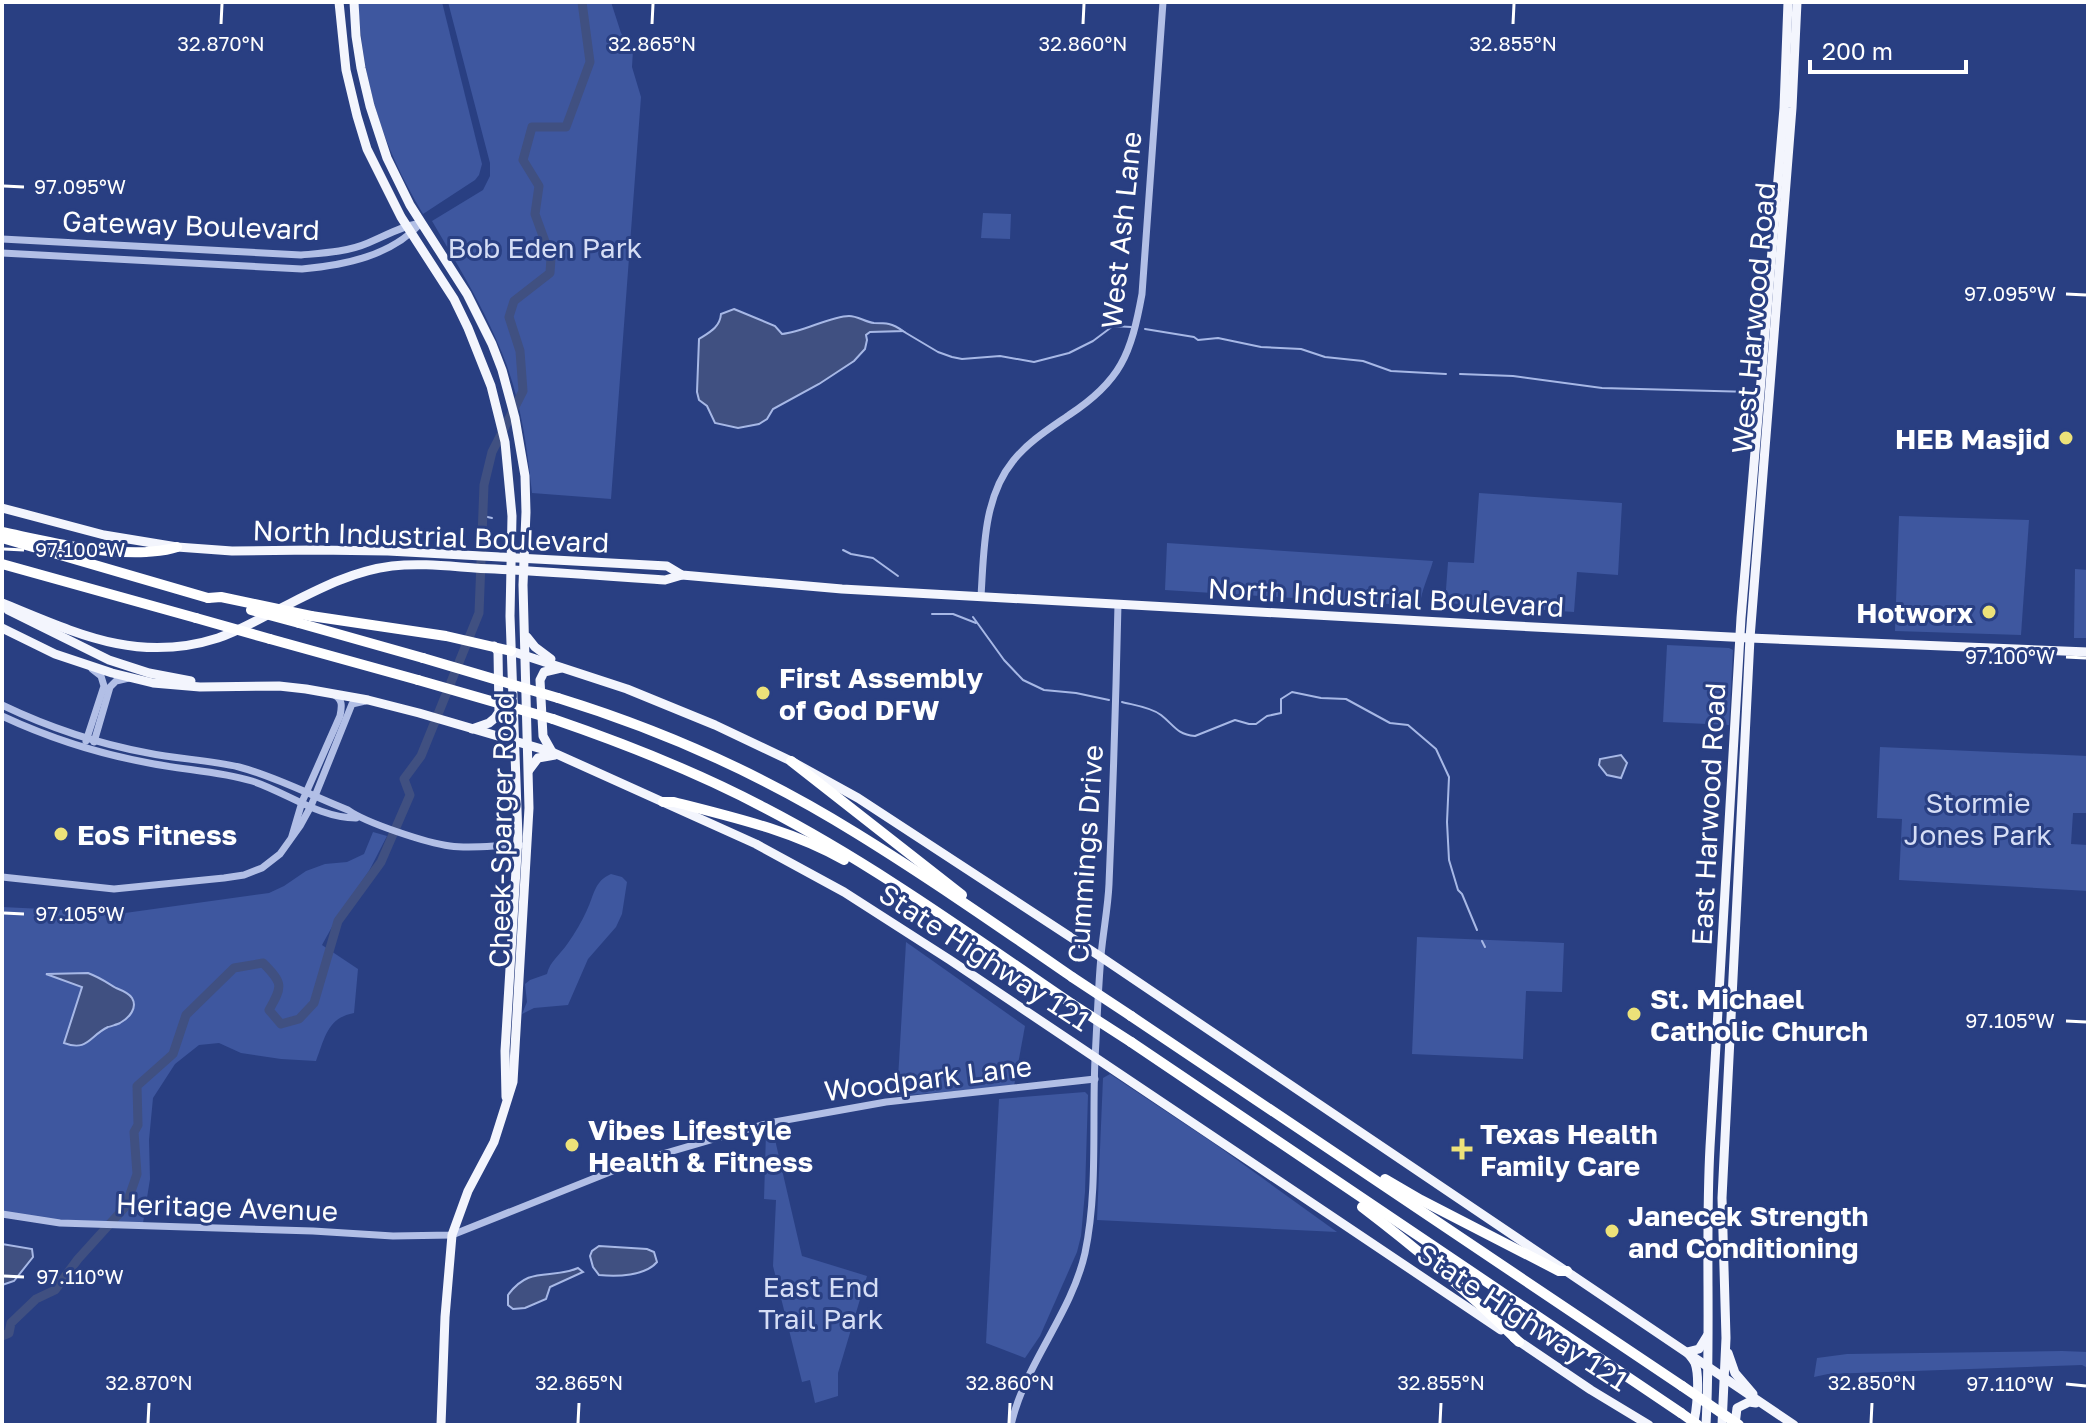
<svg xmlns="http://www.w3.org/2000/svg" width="2090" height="1427" viewBox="0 0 2090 1427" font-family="'Golos Text',sans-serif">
<rect width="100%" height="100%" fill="#293f82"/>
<g fill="#3e579f">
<path d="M358,2h84l40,162 -3,11 -4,5 -52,34c-42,-70 -60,-131 -65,-212z"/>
<path d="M448,2h163l10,31 12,17 -1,17 9,30 -30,402 -79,-6c-5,-47 -12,-97 -30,-140 -19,-47 -45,-89 -70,-132l51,-31 7,-14v-13z"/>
<path d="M983,213l28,1 -1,25 -29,-1z"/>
<path d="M1479,493l143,10 -4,72 -41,-3 -3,40 -129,-9 3,-41 26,1z"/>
<path d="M1899,516l130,4 -8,115 -126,-4z"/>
<path d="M1167,543l266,18c-4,15 -12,29 -13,45l-255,-16z"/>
<path d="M2075,569l13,1v68h-14z"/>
<path d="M1667,645l62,3 4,2 -4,75 -66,-3z"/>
<path d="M1880,747l208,9 -2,57h-13l-2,31 17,1v46l-189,-11 3,-61 -25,-1z"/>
<path d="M373,832l14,4 -18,35 -31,45 -16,29 36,24 -4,44c-27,5 -29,25 -38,48l-35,-2 -40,-6 -22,-10 -20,2 -24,19 -22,34 -4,42 1,39 -7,44 -82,-2 -59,-10v-304l123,6 144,-20 15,-7 22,-15 19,-7 22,-2 17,-8z"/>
<path d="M611,874l11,3 5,5 -5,32 -6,13 -28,32 -20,46 -34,3 -12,6 5,-12 -2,-18 5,-4 17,-6c3,-13 13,-19 21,-31 7,-10 14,-22 19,-33 7,-14 7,-29 24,-36z"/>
<path d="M1417,937l147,6 -2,49 -36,-1 -3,68 -111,-5z"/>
<path d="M906,942l119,84 -11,60 -117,10z"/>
<path d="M1110,1074l105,70 122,88 -240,-12 6,-142z"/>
<path d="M1085,1092l3,3 -3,97 -4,44 -4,16 -37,84 -15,22 -39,-15 13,-244z"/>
<path d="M773,1131l29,125 65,20 -29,97v23l-23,7 -5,-23 -8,2 -29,-116 3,-66 -12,-1 2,-67z"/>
<path d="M2062,1351l26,1v16l-6,-3 -254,9 -14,3 3,-19 30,-4z"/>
</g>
<g fill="#405081" stroke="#a7b8e6" stroke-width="2">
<path d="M734,309l41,17 7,8c21,-2 49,-18 67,-18 9,0 16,6 25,7 12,0 18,0 29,8l-33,1 -4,3 1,5 -2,9 -11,12 -35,23 -46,25 -6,10 -8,5 -21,4 -23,-5 -8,-17 -8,-6 -2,-8 2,-53c11,-7 21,-12 22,-25z"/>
<path d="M1621,755l6,8 -6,15 -14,-3 -8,-10 1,-6z"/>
<path d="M88,973c11,4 18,9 28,15 5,2 13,5 16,10 6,10 -3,20 -12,25 -2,1 -11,4 -12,4 -19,9 -20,25 -44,16l18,-56 -36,-13z"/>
<path d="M2,1244l30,5 1,8 -19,24 -12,4z"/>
<path d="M599,1246l48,3 7,3 3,10c-12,14 -40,15 -58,13l-6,-8 -3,-11 2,-5z"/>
<path d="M578,1268l5,4 -33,15 -4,12 -21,9 -12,1 -5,-4v-10c22,-30 42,-15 70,-27z"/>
</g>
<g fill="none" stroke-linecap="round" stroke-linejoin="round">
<g stroke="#a7b8e6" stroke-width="2">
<path d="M1145,329l49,8 4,3 20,-2 43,9 40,2 24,8 38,4 28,10 55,3"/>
<path d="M901,330l37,22 14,5 10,2 38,-3 34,6 35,-9 24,-12 20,-15 18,1"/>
<path d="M1460,374l53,2 89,12 150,4"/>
<path d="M483,516l9,2"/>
<path d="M843,550l8,4 22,4 25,18"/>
<path d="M932,614h21l23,9"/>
<path d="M973,617l31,43 19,20 21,10 32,3 33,7"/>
<path d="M1122,702c11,3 29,5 39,13 13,10 15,19 34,21l40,-16 14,4h7l11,-8 14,-3v-14l11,-7 29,6 25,1 44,24 18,2 28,24 13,28 -2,45 2,38 9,30 4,4 15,36"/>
<path d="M1482,941l3,6"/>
</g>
<path stroke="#405081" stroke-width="9" d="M2,1336l7,-3 2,-10 25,-24 19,-9 23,-31 48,-53 11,-32 -3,-42 4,-7 -1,-39 36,-32 13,-39 48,-47 29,-5c20,20 20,23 6,47l12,14 18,-5 15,-16 24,-82 43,-59 29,-67 -6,-16 17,-23 58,-143 5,-128 8,-33 31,-61 -3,-40 -11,-34 5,-16 36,-28 1,-15 -16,-44 4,-28 -16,-26 9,-33h34l24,-65 -8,-60"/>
<g stroke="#b2bfe6" stroke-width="7">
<path d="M2,239l299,16c23,-2 46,-3 67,-12 19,-8 34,-17 53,-20"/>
<path d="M2,253l300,16c43,-4 89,-13 119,-46"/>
<path d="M981,596c3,-45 2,-98 32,-135 15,-19 36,-32 56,-46 52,-34 62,-61 73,-121l21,-292"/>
<path d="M2,705c46,22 97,39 146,48 30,6 61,7 91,14 38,10 73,29 109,43 18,13 79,33 102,36 23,3 46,-1 70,-1"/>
<path d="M2,716c45,21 98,38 147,47 34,7 70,8 103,18 34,11 67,37 104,37"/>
<path d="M86,741l18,-55 -3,-10 -9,-7"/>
<path d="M94,742l16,-55 6,-6 13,-3"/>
<path d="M292,836l10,-34 38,-86c2,-10 3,-17 -7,-22"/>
<path d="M2,877l112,12 110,-11 20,-3 18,-7 18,-14 20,-28 11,-20 41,-102 13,-3"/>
<path d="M2,1214l58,9 253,8 80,5 59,-1 183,-73 134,-39 117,-21 209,-23"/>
<path d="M1011,1425c14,-62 60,-110 74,-172 13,-62 7,-130 10,-194 2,-34 3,-69 6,-103 2,-24 7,-48 8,-72 4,-94 7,-187 9,-280"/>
</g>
<g stroke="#f3f5fd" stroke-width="9">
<path d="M339,2l7,68 11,46 10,33 34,68 53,82 14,29 23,58 14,56 7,74 -2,100 8,221 -13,214 1,46"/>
<path d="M354,2l2,34 5,32 9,38 17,52 23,47 57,89 25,50 10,26 13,48 10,58 1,36 -3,73 6,223 -16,274 -19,60 -26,49 -16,44 -7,82 -4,108"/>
<path d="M2,508l102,27 73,12 55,4 83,-1 73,1 279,15 15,9 160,14 635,35 273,14 338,14"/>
<path d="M2,603c74,30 135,61 216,35 21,-7 41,-19 61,-29 36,-18 72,-38 113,-43 34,-4 69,2 103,3 57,3 113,7 170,11l17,-5"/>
<path d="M8,610l101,50 40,13 42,8"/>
<path d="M2,628l53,26 57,19 41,10 47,4 79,-1 27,3 62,11 51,13 133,39 204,92 88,48 106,68 551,370"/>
<path d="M527,637l8,10 16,12"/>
<path d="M511,651l116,38 88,36 76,36 67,37 243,159 693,468"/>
<path d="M472,729l17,-6 6,-5 4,-6 -1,-60 -4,-6"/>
<path d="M552,752l-9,-16 -3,-56 4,-8 17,-4"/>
<path d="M529,770l9,-12 17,-3"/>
<path d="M1514,1338l77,52 58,35"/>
<path d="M1728,1353l7,20 18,21"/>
<path d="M1693,1425c4,-14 7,-48 2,-62 -2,-4 -5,-7 -8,-11l12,-3 8,-13"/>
<path d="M1706,1425c5,-93 -1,-185 4,-278l31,-529 43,-510 4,-106"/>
<path d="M1722,1425l4,-87 -4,-140 28,-560 42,-530 5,-106"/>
<path d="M1735,1425l2,-17 12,-6 7,1"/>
</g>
<g stroke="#fff" stroke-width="10">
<path d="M2,532c48,10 95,22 144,20 11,-1 20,-1 31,-5"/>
<path d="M2,538l206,60"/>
<path d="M2,564l194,54"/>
<path d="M311,616l135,20 65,15"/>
<path d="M299,623l124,35"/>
<path d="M270,639l148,41"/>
<path d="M558,698c104,32 205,77 298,135 73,45 145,95 216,144"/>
<path d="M553,719c73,25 144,53 212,89 108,56 207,128 307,196"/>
<path d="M791,761l171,134"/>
<path d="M663,802h11c58,15 117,28 170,58"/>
<path d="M1131,1016l551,370"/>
<path d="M1131,1042l550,371"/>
<path d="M1385,1179l36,21 138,71h8"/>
<path d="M1362,1207c55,42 108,86 157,135"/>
</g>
<g stroke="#fff" stroke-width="10">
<path d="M208,598l13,-1 90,19"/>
<path d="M251,610l48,13"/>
<path d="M196,618l74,21"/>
<path d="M423,658l135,40"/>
<path d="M418,680l135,39"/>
<path d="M1072,977l59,39"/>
<path d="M1072,1004l59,38"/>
<path d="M1682,1386l57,39"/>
<path d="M1681,1413l17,12"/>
</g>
</g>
<path fill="none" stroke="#fff" stroke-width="3" d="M221,24l1,-20M652,24l1,-20M1083,24l1,-20M1513,24l1,-20M4,186l20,1M2066,294l20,1M4,549l20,1M2066,657l20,1M4,913l20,1M2066,1021l20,1M4,1276l20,1M2066,1384l20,2M148,1423l1,-20M578,1423l1,-20M1009,1423l1,-20M1440,1423l1,-20M1871,1423l1,-20"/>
<g fill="#ede279" stroke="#293f82" stroke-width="3">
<circle cx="2066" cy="438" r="8"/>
<circle cx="1989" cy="612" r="8"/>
<circle cx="763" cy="693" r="8"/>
<circle cx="61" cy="834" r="8"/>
<circle cx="1634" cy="1014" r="8"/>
<circle cx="572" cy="1145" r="8"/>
<path d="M1458 1137h8v8h8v8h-8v8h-8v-8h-8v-8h8z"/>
<circle cx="1612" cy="1231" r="8"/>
</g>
<g text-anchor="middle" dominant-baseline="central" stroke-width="6" stroke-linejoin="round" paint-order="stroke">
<g font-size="28" fill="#fff" stroke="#293f82">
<text transform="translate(191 225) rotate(2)">Gateway Boulevard</text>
<text transform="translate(1121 230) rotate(-84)">West Ash Lane</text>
<text transform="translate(1753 318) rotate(-85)">West Harwood Road</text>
<text transform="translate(431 536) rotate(2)">North Industrial Boulevard</text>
<text transform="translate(1386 597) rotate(3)">North Industrial Boulevard</text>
<text transform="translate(1708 814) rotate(-87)">East Harwood Road</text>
<text transform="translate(501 830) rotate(-89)">Cheek-Sparger Road</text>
<text transform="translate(1085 854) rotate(-86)">Cummings Drive</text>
<text transform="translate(985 957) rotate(33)">State Highway 121</text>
<text transform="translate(928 1078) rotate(-7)">Woodpark Lane</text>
<text transform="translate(227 1207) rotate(2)">Heritage Avenue</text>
<text transform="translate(1523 1317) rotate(33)">State Highway 121</text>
</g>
<g font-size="28" fill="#d5ddf5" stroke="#293f82">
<text x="545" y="247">Bob Eden Park</text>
<text x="1978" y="802">Stormie<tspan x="1978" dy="32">Jones Park</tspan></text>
<text x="821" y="1286">East End<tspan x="821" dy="32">Trail Park</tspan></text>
</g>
<g font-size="28" font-weight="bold" fill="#fff" stroke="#293f82" text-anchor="start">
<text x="2050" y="438" text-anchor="end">HEB Masjid</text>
<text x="1973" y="612" text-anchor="end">Hotworx</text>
<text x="779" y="677">First Assembly<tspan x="779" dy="32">of God DFW</tspan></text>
<text x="77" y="834">EoS Fitness</text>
<text x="1650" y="998">St. Michael<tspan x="1650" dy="32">Catholic Church</tspan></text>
<text x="588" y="1129">Vibes Lifestyle<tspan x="588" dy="32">Health &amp; Fitness</tspan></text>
<text x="1480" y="1133">Texas Health<tspan x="1480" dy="32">Family Care</tspan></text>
<text x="1628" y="1215">Janecek Strength<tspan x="1628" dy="32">and Conditioning</tspan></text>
</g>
</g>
<g font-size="20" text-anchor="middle" fill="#fff" stroke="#293f82" stroke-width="6" stroke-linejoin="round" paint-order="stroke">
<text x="221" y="51">32.870°N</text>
<text x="652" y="51">32.865°N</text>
<text x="1083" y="51">32.860°N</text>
<text x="1513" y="51">32.855°N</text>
<text x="80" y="194">97.095°W</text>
<text x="2010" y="301">97.095°W</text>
<text x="80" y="557">97.100°W</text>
<text x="2010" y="664">97.100°W</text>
<text x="80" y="921">97.105°W</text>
<text x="2010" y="1028">97.105°W</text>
<text x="80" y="1284">97.110°W</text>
<text x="149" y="1390">32.870°N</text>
<text x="579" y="1390">32.865°N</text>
<text x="1010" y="1390">32.860°N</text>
<text x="1441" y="1390">32.855°N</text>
<text x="1872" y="1390">32.850°N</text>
<text x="2010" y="1391">97.110°W</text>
</g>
<rect width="2090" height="1427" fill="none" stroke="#ffffff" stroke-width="8"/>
<path d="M1810 60v12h156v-12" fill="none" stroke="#ffffff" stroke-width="4"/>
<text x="1822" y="60" font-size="24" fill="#ffffff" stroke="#293f82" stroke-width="6" paint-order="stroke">200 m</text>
</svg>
